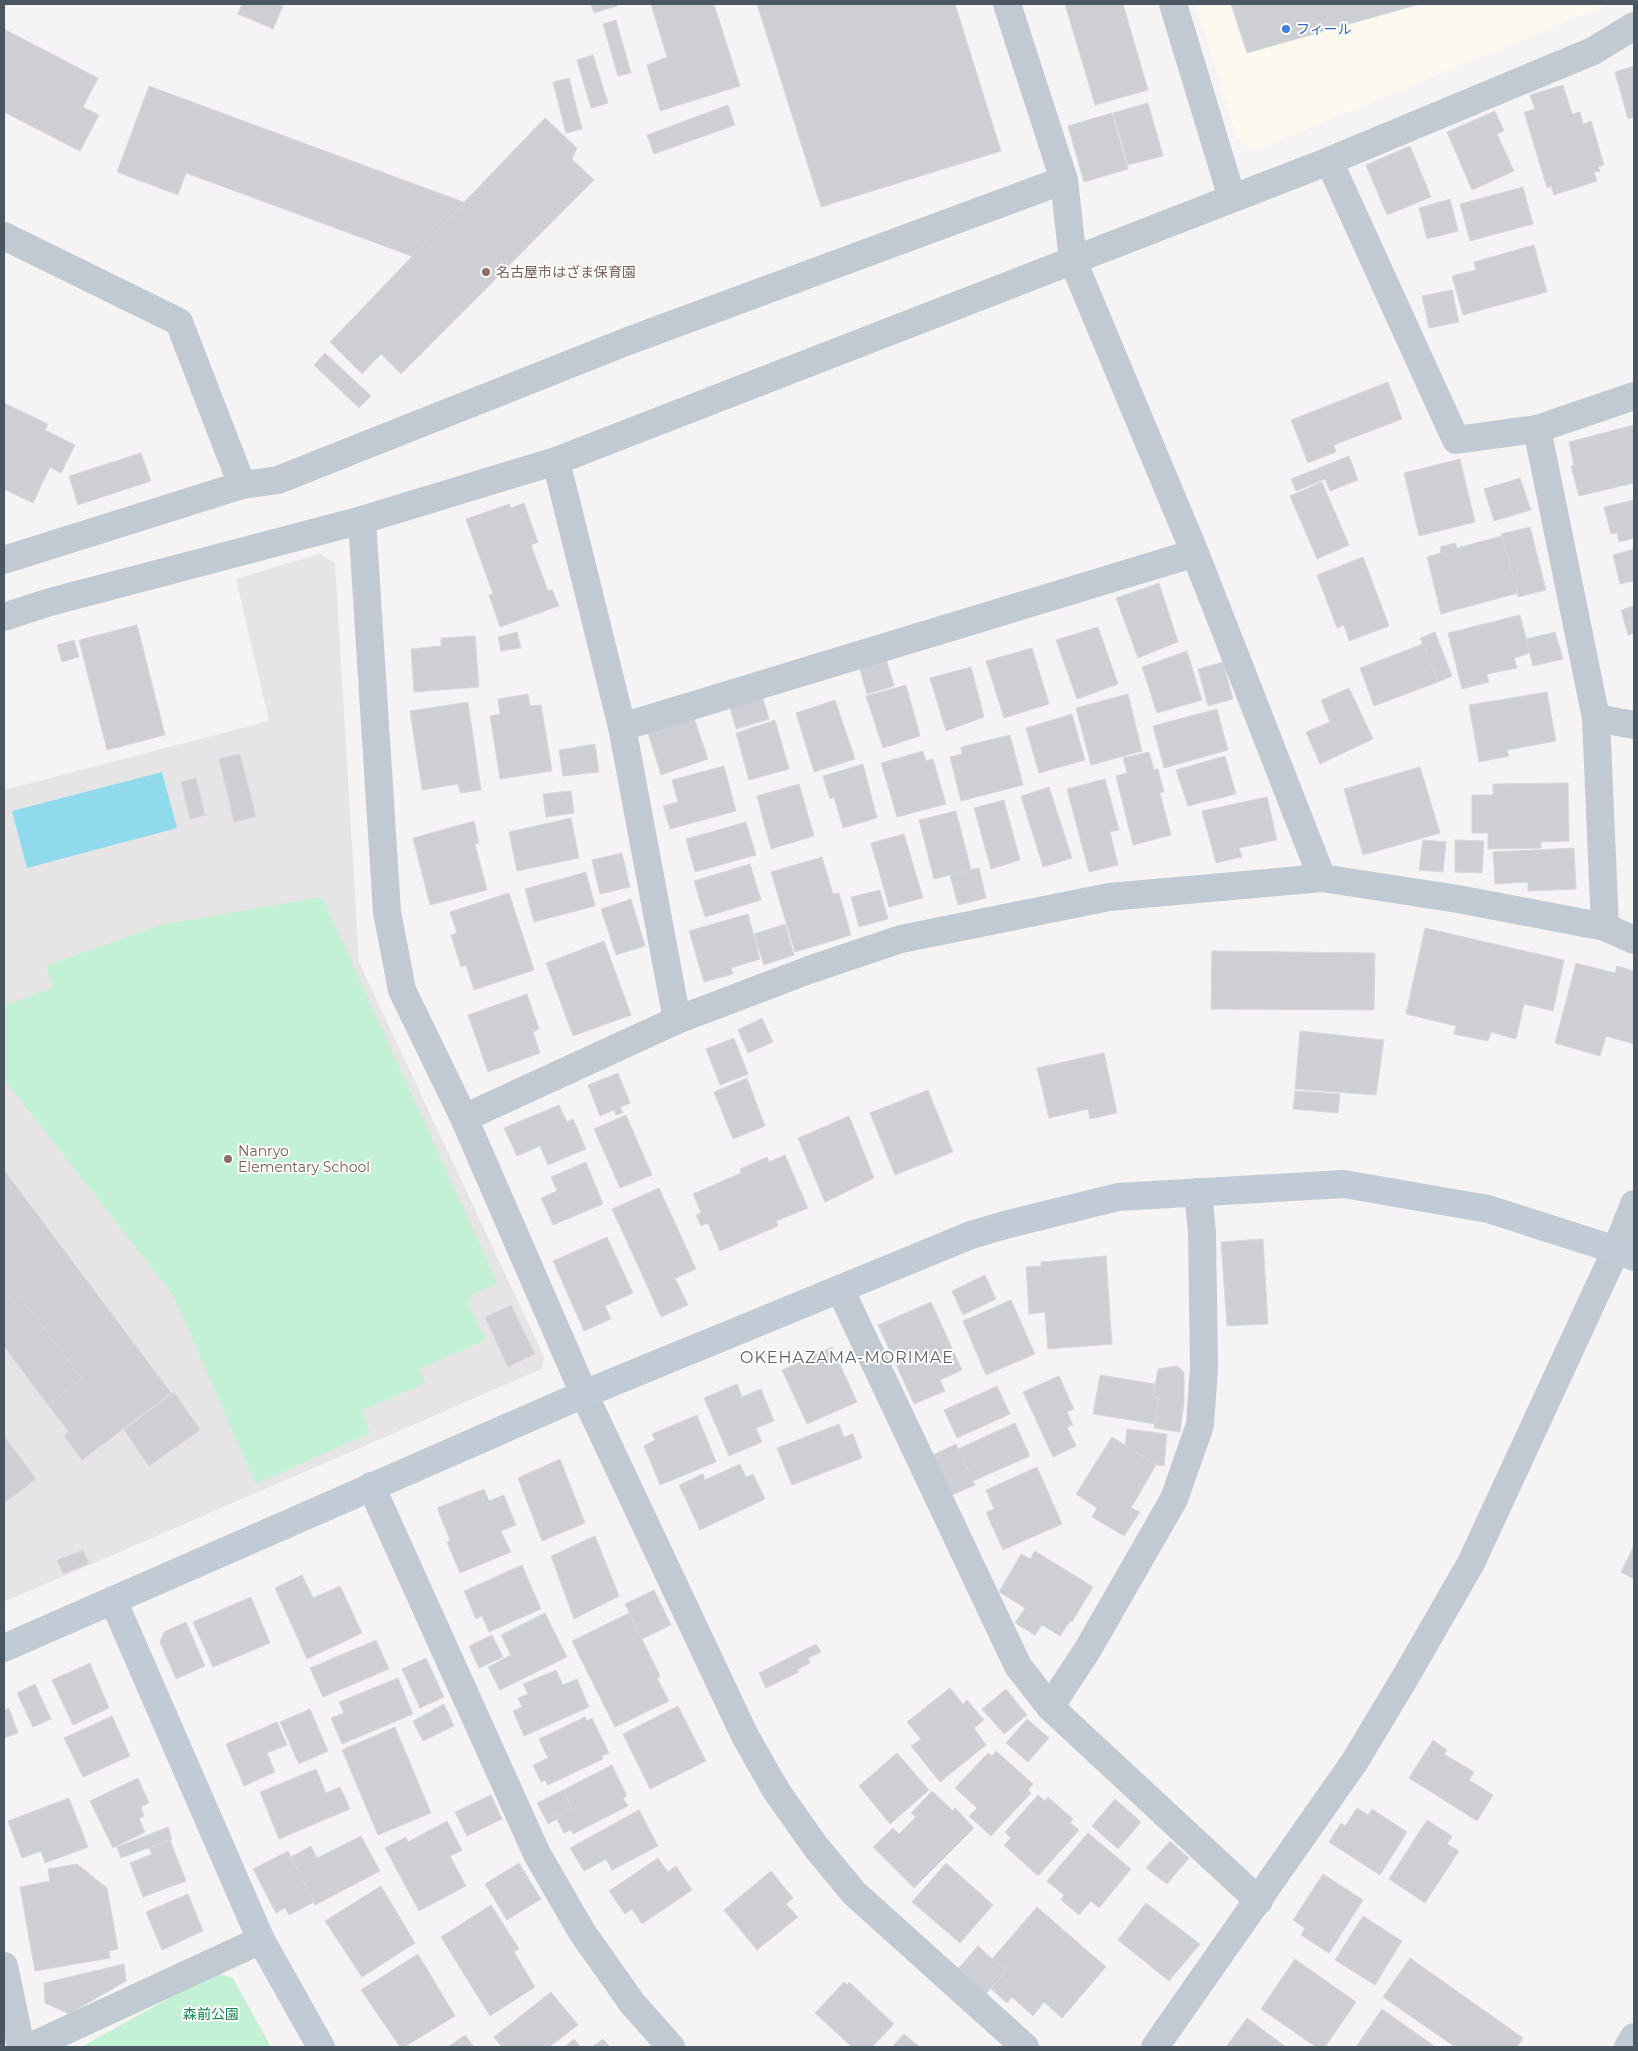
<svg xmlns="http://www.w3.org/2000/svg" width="1638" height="2051" viewBox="0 0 1638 2051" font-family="Montserrat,'Noto Sans JP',sans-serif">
<rect width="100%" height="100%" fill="#f5f3f3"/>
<path fill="#fdf9ef" d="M1196,4h412l-355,147 -17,-15z"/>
<path fill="#e6e4e5" d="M319,554l16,9 24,399 185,395 -2,12 -538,233v-812l265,-69 -33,-142z"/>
<g fill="#c3f1d5">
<path d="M322,897l176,387 -25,10 -5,10 18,36 -67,29 7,14 -65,28 9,22 -114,51 -83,-189 -169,-216v-73l50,-19 -9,-21 116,-41z"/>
<path d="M215,1973l18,5 38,69h-190z"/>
</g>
<path fill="#90daee" d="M162,772l15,56 -150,40 -15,-57z"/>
<g fill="#cdcfd5" stroke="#d7d9de">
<path d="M242,4h35l6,2 -10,23 -35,-15z"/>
<path d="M591,4h25l1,2 -23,7z"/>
<path d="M651,4h63l26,82 -80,25 -13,-46 20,-8z"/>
<path d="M757,4h198l46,147 -180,56z"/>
<path d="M1065,4h58l25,86 -53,15z"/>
<path d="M1231,4h189l-173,49z"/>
<path d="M616,20l15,53 -13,3 -15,-52z"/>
<path d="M4,29l94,49 -15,29 16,8 -19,36 -76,-39z"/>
<path d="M593,55l15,48 -17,5 -14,-48z"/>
<path d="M1634,66v51l-6,2 -13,-47z"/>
<path d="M569,78l13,51 -16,4 -13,-51z"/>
<path d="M1563,85l9,29 8,-2 3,12 8,-3 13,44 -6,2 2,4 -6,1 3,9 -43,14 -3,-9 -4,2 -23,-76 11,-3 -5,-14z"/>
<path d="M149,86l317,117 -52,54 -228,-84 -8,22 -61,-23z"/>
<path d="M1148,103l15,53 -35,9 -15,-52z"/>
<path d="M728,105l7,20 -81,29 -7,-19z"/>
<path d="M1495,111l9,20 -7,3 17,37 -42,19 -25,-58z"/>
<path d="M1112,113l16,56 -44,13 -16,-56z"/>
<path d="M545,118l32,30 -5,11 22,21 -193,194 -20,-20 -19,20 -32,-32z"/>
<path d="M1410,146l21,51 -44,18 -21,-50z"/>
<path d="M1523,187l10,37 -63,17 -10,-37z"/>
<path d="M1450,199l8,32 -31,8 -8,-31z"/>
<path d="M1534,245l13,47 -84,23 -11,-39 24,-6 -2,-8z"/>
<path d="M1452,290l7,32 -30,6 -7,-32z"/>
<path d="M325,353l46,43 -12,12 -45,-43z"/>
<path d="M1388,382l14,37 -68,26 2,7 -28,11 -17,-43z"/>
<path d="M4,403l44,21 -3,6 30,15 -14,28 -11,-6 -17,36 -29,-14z"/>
<path d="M1634,425v58l-55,13 -8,-30 3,-1 -5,-23z"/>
<path d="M141,453l10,28 -73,24 -9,-29z"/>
<path d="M1349,456l9,24 -28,11 -5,-12 -29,12 -5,-12z"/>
<path d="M1460,459l15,63 -56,14 -15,-63z"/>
<path d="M1520,478l11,32 -37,11 -10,-32z"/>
<path d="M1322,482l27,63 -32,14 -27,-63z"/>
<path d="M1634,500v38l-15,4 -2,-9 -6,1 -7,-27z"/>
<path d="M524,503l14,39 -7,3 17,46 4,-1 7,16 -59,21 -11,-32 4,-1 -27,-75 43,-15 2,4z"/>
<path d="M1530,527l16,63 -28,7 -17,-63z"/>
<path d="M1502,536l16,57 -77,21 -14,-57 14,-4 -1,-6 15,-4 2,5z"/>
<path d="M1634,549v32l-14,3 -7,-29z"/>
<path d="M1363,557l26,69 -40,15 -5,-16 -7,3 -20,-53z"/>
<path d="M1159,583l19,59 -40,16 -22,-60z"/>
<path d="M1634,606v27l-6,2 -7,-25z"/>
<path d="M1520,615l10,38 -16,5 3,10 -30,6 2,8 -27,7 -14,-56z"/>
<path d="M137,625l28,110 -58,15 -28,-110z"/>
<path d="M1098,627l20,57 -41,15 -21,-59z"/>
<path d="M517,632l4,16 -20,3 -3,-14z"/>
<path d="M1435,632l17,44 -14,6 -18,-44z"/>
<path d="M1555,632l8,27 -30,7 -7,-27z"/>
<path d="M475,636l4,51 -65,5 -3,-43 30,-3v-8z"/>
<path d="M74,640l5,17 -17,5 -5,-17z"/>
<path d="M1423,644l15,38 -64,24 -14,-38z"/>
<path d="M1032,648l17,56 -45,14 -18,-57z"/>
<path d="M1187,651l15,49 -45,13 -15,-46z"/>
<path d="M886,658l8,28 -27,8 -8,-28z"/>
<path d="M1223,662l10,37 -25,7 -10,-37z"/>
<path d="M971,667l13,50 -38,14 -16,-53z"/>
<path d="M906,685l14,51 -37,12 -17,-52z"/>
<path d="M1349,688l24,51 -53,25 -14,-32 24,-10 -9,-22z"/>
<path d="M1547,692l9,49 -49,9 2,6 -30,6 -10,-57z"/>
<path d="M528,694l2,12 11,-1 11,66 -52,8 -10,-63 10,-2 -2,-15z"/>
<path d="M1128,694l14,57 -51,14 -15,-57z"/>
<path d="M762,695l7,24 -33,10 -7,-25z"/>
<path d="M835,700l20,59 -41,13 -18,-59z"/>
<path d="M468,702l13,88 -21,3 -2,-9 -36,6 -12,-79z"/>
<path d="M1217,709l11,41 -64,18 -11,-42z"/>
<path d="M1072,714l13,46 -46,13 -13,-45z"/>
<path d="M694,718l14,41 -47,16 -13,-42z"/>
<path d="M775,720l14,49 -40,11 -13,-47z"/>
<path d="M1010,735l13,50 -62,16 -11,-44 12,-3 -1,-7z"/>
<path d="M595,744l4,28 -36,4 -4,-26z"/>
<path d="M923,751l3,10 7,-2 13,45 -49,13 -16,-54z"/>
<path d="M1149,752l5,18 4,-1 6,23 -4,1 11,42 -38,10 -17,-69 11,-3 -4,-15z"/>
<path d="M240,754l16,63 -22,5 -15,-63z"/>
<path d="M1225,756l11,38 -48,12 -12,-36z"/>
<path d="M863,764l14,54 -34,10 -9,-31 -4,2 -7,-23z"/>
<path d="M724,766l12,45 -66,18 -7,-23 15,-4 -6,-22z"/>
<path d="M1420,767l20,66 -77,22 -19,-66z"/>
<path d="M196,778l9,37 -15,4 -9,-37z"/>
<path d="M1105,779l14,51 -9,2 8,33 -29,7 -22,-83z"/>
<path d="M1568,783l1,58 -28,1v6l-53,1v-16h-16v-38h21v-11z"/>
<path d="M799,784l15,52 -43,13 -14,-53z"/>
<path d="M1049,787l23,71 -29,9 -22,-71z"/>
<path d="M571,791l3,22 -28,4 -3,-23z"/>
<path d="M1267,797l10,43 -38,8 3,9 -26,6 -14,-52z"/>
<path d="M1004,800l16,60 -29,9 -17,-61z"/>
<path d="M956,811l15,59 -37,9 -15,-59z"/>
<path d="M571,818l8,40 -62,13 -8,-39z"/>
<path d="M474,821l5,22 -4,1 12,46 -57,15 -17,-67z"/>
<path d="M746,822l10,33 -61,17 -9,-33z"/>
<path d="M904,834l19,64 -34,9 -18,-64z"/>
<path d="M1423,840l23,2 -3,30 -24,-2z"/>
<path d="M1455,840l29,1 -2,32 -27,-1z"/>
<path d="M1574,848l2,41 -48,2v-9l-33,2 -2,-32z"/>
<path d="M622,853l8,34 -30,7 -8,-34z"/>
<path d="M822,857l11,37 6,-1 12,42 -56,17 -24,-80z"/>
<path d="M750,864l11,36 -56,17 -11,-36z"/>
<path d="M979,868l7,30 -28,7 -8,-30z"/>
<path d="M586,872l9,34 -61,16 -9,-33z"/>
<path d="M880,890l8,29 -29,8 -8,-30z"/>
<path d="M509,893l25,77 -60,20 -8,-25 -5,2 -10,-32 6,-2 -7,-21z"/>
<path d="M631,899l14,47 -29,9 -15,-46z"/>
<path d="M748,914l12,45 -29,9 2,6 -29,8 -15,-51z"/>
<path d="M785,924l9,31 -30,10 -10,-31z"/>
<path d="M1425,928l139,32 -11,51 -29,-7 -8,35 -25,-7 -3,9 -34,-7 2,-8 -50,-12z"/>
<path d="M604,941l27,74 -58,21 -27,-73z"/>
<path d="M1212,951l163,2 -1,57 -163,-1z"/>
<path d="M1576,963l39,10 2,-7 17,5v73l-28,-8 -6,20 -45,-13z"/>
<path d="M527,994l12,35 -6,3 7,21 -52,19 -20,-57z"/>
<path d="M762,1018l11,24 -25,11 -10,-23z"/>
<path d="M1300,1031l84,9 -8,55 -81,-6z"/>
<path d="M734,1038l14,36 -28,11 -14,-36z"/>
<path d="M1104,1053l13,60 -27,6 -2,-10 -39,9 -12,-50z"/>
<path d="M618,1073l12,30 -10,4 3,6 -7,2 -2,-5 -14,6 -12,-31z"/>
<path d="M747,1078l18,48 -32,13 -19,-47z"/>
<path d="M928,1090l25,62 -58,23 -25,-62z"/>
<path d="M1295,1091l45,3 -2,19 -45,-4z"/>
<path d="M559,1105l8,17 6,-3 13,30 -38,16 -8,-19 -23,10 -13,-28z"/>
<path d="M626,1115l26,60 -32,13 -26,-59z"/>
<path d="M849,1116l25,62 -49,24 -27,-64z"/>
<path d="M785,1155l23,53 -32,13 2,5 -58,25 -12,-28 -7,3 -5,-11 5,-2 -8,-19 48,-21 -1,-4 27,-12 2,5z"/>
<path d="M586,1162l17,42 -50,21 -12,-27 16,-7 -6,-14z"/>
<path d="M4,1170l167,223 -89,67 -18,-24 5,-4 -21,-27 34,-26 -61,-82 -17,13z"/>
<path d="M659,1188l37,81 -47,21 -37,-81z"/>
<path d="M607,1237l26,56 -28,13 6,13 -27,12 -31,-70z"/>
<path d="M1263,1239l5,85 -41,2 -6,-84z"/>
<path d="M1106,1256l6,88 -64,5 -3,-37 -16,2 -3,-47 15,-1v-4z"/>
<path d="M985,1275l11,24 -33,16 -11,-24z"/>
<path d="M675,1278l13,27 -27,12 -12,-27z"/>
<path d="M21,1297l61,82 -34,26 -44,-59v-36z"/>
<path d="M1011,1300l24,54 -49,21 -23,-54z"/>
<path d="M931,1302l31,68 -22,10 5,11 -31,13 -36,-79z"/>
<path d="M511,1305l24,49 -27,13 -23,-50z"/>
<path d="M832,1347l25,55 -50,22 -25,-54z"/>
<path d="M1177,1366l7,6v30l-4,30 -26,-4 5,-30 -6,-1 5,-28z"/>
<path d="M1100,1375l55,9 -2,13 6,1 -4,26 -62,-10z"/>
<path d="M1059,1376l15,33 -7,3 6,13 -6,2 9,19 -23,11 -30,-65z"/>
<path d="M737,1384l5,13 19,-8 13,32 -18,7 6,14 -33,14 -25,-58z"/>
<path d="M997,1386l13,28 -53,24 -13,-28z"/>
<path d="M174,1392l26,38 -51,36 -25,-36z"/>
<path d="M697,1415l19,47 -56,23 -16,-39 11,-6 -3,-6z"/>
<path d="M1015,1423l15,33 -57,25 -15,-32z"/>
<path d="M839,1424l5,13 9,-3 9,24 -70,27 -15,-37z"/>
<path d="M1127,1429l40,5 -3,32 -8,-1 -31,-19z"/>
<path d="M4,1436l32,43 -32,24z"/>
<path d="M1112,1437l44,28 -25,43 9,4 -16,24 -32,-19 5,-9 -21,-14z"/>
<path d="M956,1444l19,41 -23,10 -19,-40z"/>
<path d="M560,1459l25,64 -43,18 -24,-63z"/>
<path d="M740,1464l6,13 7,-3 12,25 -65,31 -21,-45 24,-11 2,6z"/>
<path d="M1037,1467l25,57 -59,26 -17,-38 8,-3 -8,-19z"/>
<path d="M484,1489l5,12 15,-6 12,30 -15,6 10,21 -51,21 -13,-31 3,-2 -13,-32z"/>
<path d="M595,1536l24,60 -45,23 -23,-63z"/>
<path d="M1634,1546v33l-13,-7z"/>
<path d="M83,1550l6,14 -26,10 -6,-14z"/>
<path d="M1035,1551l58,36 -21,35 -2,-1 -10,15 -18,-11 -7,10 -20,-12 10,-15 -26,-16 22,-38 9,5z"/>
<path d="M522,1565l19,44 -52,23 -7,-16 -6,3 -12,-28z"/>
<path d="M302,1575l11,23 27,-12 22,47 -55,26 -32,-71z"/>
<path d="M654,1590l17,35 -29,14 -17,-35z"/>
<path d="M251,1597l19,46 -57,24 -20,-45z"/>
<path d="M545,1613l22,44 -67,33 -12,-23 23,-12 -10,-20z"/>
<path d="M629,1613l31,63 -3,2 12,23 -54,26 -43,-86z"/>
<path d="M186,1622l19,44 -29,13 -16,-37 4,-10z"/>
<path d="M492,1635l11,22 -24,11 -10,-22z"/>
<path d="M376,1640l13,29 -66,28 -13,-29z"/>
<path d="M816,1644l5,8 -13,6 2,5 -13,7 2,2 -33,16 -7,-15z"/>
<path d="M426,1658l18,39 -24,11 -18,-39z"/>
<path d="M90,1663l19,45 -36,17 -21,-45z"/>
<path d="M556,1670l7,15 14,-6 12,28 -65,29 -11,-25 9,-4 -4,-9 10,-4 -5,-10z"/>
<path d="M398,1678l15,36 -71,30 -11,-26 13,-5 -5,-11z"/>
<path d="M35,1684l16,35 -18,8 -16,-34z"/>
<path d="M950,1688l13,16 4,-4 17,20 -10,8 12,17 -46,37 -29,-36 10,-7 -14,-17z"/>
<path d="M1006,1689l21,26 -23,19 -22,-25z"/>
<path d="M444,1704l10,22 -31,15 -10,-20z"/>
<path d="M678,1706l28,55 -56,28 -27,-55z"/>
<path d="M9,1708l9,25 -14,5v-28z"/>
<path d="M310,1709l18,42 -29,13 -19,-42z"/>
<path d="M112,1716l18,40 -47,21 -19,-39z"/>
<path d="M585,1717l2,4 5,-3 17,35 -7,3 1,3 -55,26 -3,-5 -4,2 -8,-17 15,-7 -9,-19z"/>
<path d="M1027,1719l22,19 -21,24 -22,-19z"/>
<path d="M277,1722l10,23 -20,8 8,19 -31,14 -18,-42z"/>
<path d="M395,1727l36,86 -53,22 -36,-85z"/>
<path d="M1433,1740l14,10 -3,4 30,18 -5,8 24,15 -16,26 -68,-43z"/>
<path d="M996,1751l37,33 -5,6 3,3 -40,43 -22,-20 8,-8 -22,-20 33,-35 4,3z"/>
<path d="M897,1753l32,37 -39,34 -31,-38z"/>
<path d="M612,1765l15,31 -4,2 5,8 -55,28 -2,-4 -7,3 -9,-17 17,-8 -9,-18z"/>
<path d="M316,1769l10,24 14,-6 10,22 -71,30 -19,-47z"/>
<path d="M138,1778l11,25 -8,4 3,9 -5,2 6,14 -32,16 -23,-47z"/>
<path d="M563,1790l9,18 -17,8 2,3 -9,5 -11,-21z"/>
<path d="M932,1791l21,20 2,-3 19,20 -60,60 -41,-41 20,-19 6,6 17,-17 -5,-4z"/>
<path d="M491,1795l11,24 -35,17 -12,-24z"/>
<path d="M1038,1795l7,6 3,-4 25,22 -3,4 9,7 -41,46 -34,-31 7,-7 -6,-6z"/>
<path d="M69,1798l19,49 -43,16 -4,-12 -19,7 -14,-37z"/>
<path d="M1115,1799l26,23 -23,27 -26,-23z"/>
<path d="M1357,1808l11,7 4,-6 35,23 -27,43 -51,-33 12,-19 4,3z"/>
<path d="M639,1810l19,36 -46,24 -6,-11 -22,12 -14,-23z"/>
<path d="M1427,1820l25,16 -5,8 12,7 -34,52 -36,-24z"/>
<path d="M447,1821l15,29 -12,6 16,30 -47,25 -34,-63 21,-11 2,5z"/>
<path d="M168,1827l4,12 -51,19 -4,-11z"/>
<path d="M1088,1833l43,36 -32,39 -8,-7 -12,14 -18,-15 3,-5 -17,-14z"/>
<path d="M361,1836l19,35 -65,34 -24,-48 20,-11 6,12z"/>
<path d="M170,1840l16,41 -43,16 -13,-34 22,-9 -3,-6z"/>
<path d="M1170,1841l19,17 -22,26 -21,-16z"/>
<path d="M288,1851l26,51 -25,13 -4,-7 -9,5 -23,-44z"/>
<path d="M658,1858l10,14 8,-6 16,24 -50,34 -10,-15 -7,5 -16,-23z"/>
<path d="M519,1863l22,36 -34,21 -22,-36z"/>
<path d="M946,1863l47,42 -33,38 -48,-41z"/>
<path d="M77,1864l30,24 11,61 -9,2 1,7 -75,13 -15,-84 30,-6 -2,-12z"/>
<path d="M771,1871l22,27 -7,6 12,13 -41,33 -33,-40z"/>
<path d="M1323,1874l40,26 -34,53 -28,-18 4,-7 -12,-8z"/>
<path d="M381,1886l34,57 -53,34 -37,-56z"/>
<path d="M188,1894l15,37 -41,19 -16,-38z"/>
<path d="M1146,1903l54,41 -31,37 -51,-41z"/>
<path d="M491,1905l28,44 -5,3 21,35 -45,29 -49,-79z"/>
<path d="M1037,1907l69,60 -44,51 -18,-16 -11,14 -21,-19 -5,6 -16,-14 15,-18 -14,-12z"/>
<path d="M1363,1916l39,25 -27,44 -40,-25z"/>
<path d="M978,1946l28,25 -21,24 -28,-25z"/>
<path d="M418,1954l37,62 -51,31h-4l-39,-57z"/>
<path d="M1410,1958l113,80 -6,9h-62l-72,-50z"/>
<path d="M1295,1959l61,43 -31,45h-9l-55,-38z"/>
<path d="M124,1964l2,17 -57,33 -24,-11 -1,-20z"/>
<path d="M844,1982l3,3 2,-3 45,42 -22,23h-20l-37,-34z"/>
<path d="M551,1992l27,33 -29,22h-47l-8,-10z"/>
<path d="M1382,2009l51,36 -2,2h-75z"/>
<path d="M1247,2018l39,29h-60z"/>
<path d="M904,2034l16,13h-28z"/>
<path d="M465,2035l9,12h-26z"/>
<path d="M574,2039l7,8h-17z"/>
<path d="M603,2039l7,8h-18z"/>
</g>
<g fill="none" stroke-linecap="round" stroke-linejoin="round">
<g stroke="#c1cad2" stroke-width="28">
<path d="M1007,4l57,176 9,81 122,292 127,325"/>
<path d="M1173,4l59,194"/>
<path d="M1329,161l127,279 81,-11 97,-33"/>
<path d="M4,236l175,86 63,163"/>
<path d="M1537,429l59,289 9,209"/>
<path d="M556,461l66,266 55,293"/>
<path d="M362,520l25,392 15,78 62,128 120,276 161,342 32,56 39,55 38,46 171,154"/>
<path d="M4,560l238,-75 36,-5 350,-139 436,-161"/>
<path d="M4,617l46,-15 312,-82 194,-59 773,-300 264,-110 41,-25"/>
<path d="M1596,718l38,7"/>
<path d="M622,727l573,-174"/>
<path d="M464,1118l213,-98 132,-50 92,-31 208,-42 213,-19 136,21 147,28 29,13"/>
<path d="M840,1289l178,377 32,41 209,194"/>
<path d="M371,1486l166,368 45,78 50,71 39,44"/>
<path d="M1050,1707l38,-58 86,-150 26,-74 4,-58 -2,-135 -4,-40"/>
<path d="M4,1966l17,81"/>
<path d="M30,2047l231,-107"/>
<path d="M1155,2047l200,-286 51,-85 65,-113 145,-313 18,-46"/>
</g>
<g stroke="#c1cbd6" stroke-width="28">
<path d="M113,1600l148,340 60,107"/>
<path d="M4,1648l580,-254 387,-159 34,-10 113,-28 226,-13 144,25 128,41 18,7"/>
<path d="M1628,2047l6,-10"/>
</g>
</g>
<circle fill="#3f7fe0" stroke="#fff" stroke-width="2" cx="1286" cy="29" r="5"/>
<g fill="#8d6e63" stroke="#fff" stroke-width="2">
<circle cx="486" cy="272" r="5"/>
<circle cx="228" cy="1159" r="5"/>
</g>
<g text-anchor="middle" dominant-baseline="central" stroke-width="4" stroke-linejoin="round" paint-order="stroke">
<g font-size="14" fill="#366cbe" stroke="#fff" text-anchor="start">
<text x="1296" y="29">フィール</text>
</g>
<g font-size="14" fill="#785e54" stroke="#fff" text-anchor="start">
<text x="496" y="272">名古屋市はざま保育園</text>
<text x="238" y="1151">Nanryo<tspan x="238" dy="16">Elementary School</tspan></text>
</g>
<g font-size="14" fill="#17864f" stroke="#fff">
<text x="211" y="2014">森前公園</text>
</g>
<g font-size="16" letter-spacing="1" fill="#5f6368" stroke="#fff">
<text x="847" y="1357">OKEHAZAMA-MORIMAE</text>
</g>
</g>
<rect width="1638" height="2051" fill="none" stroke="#4a5661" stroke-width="10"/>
</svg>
